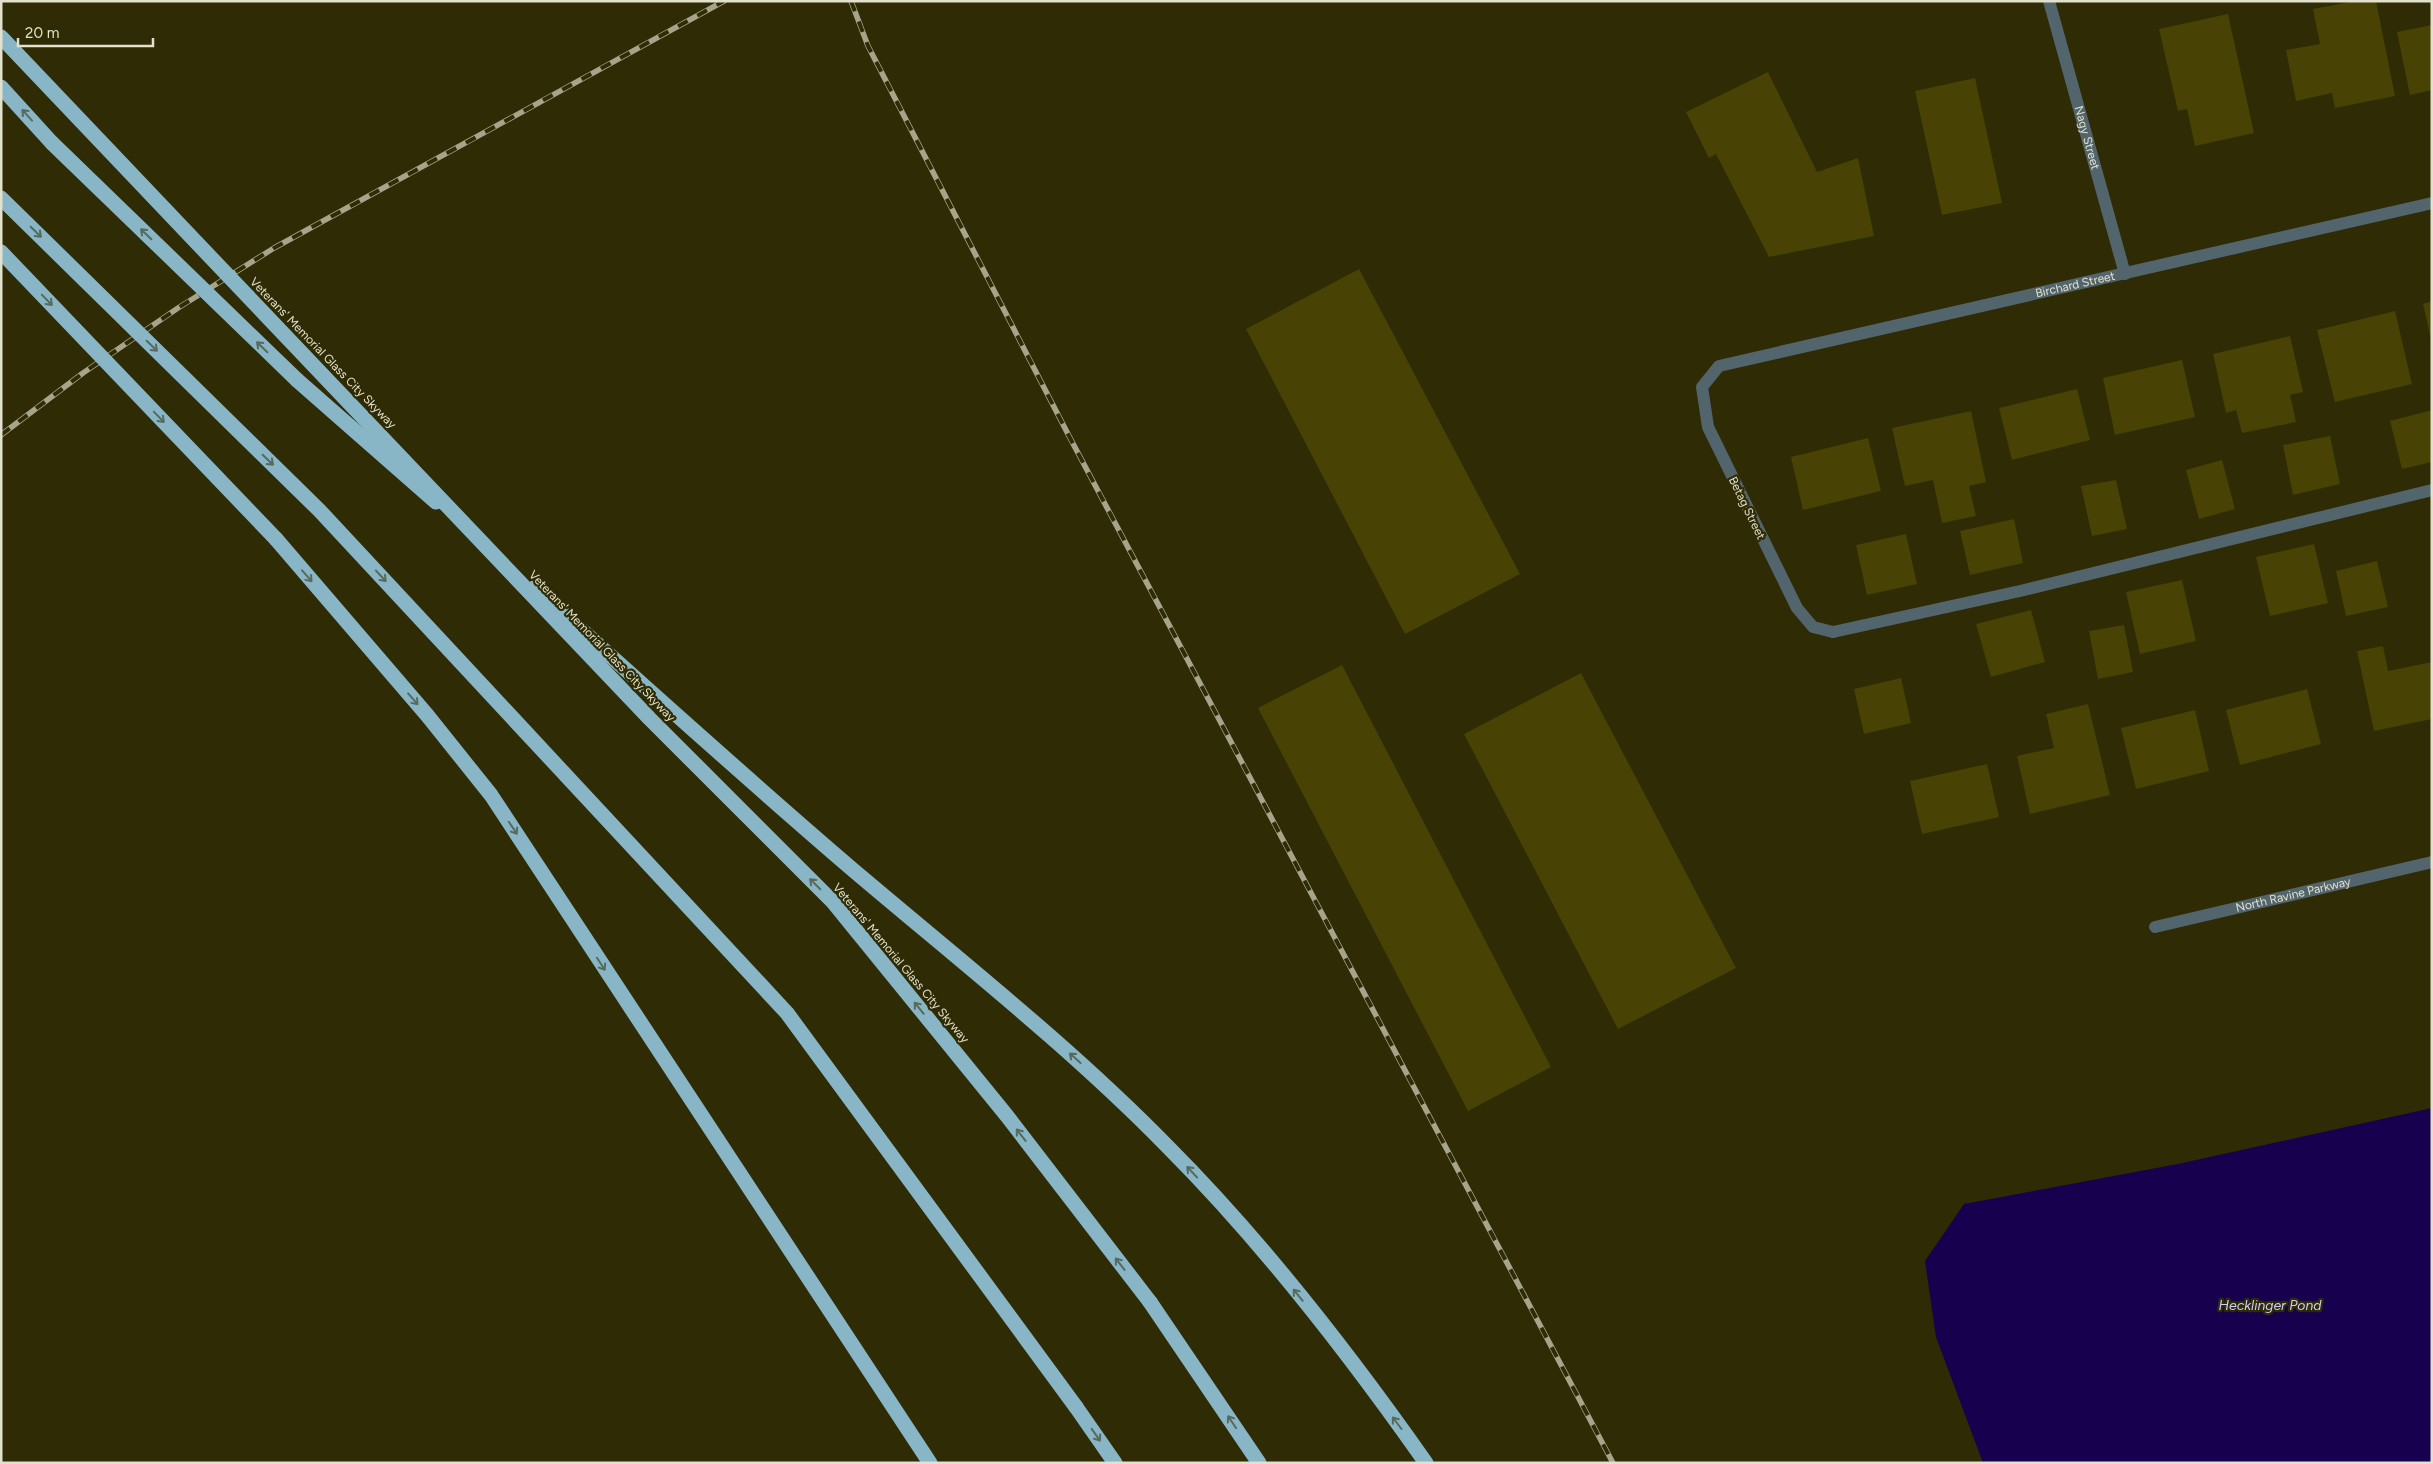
<svg xmlns="http://www.w3.org/2000/svg" width="2433" height="1464" viewBox="0 0 2433 1464" font-family="Figtree,sans-serif">
<rect width="100%" height="100%" fill="#2f2b05"/>
<path fill="#17004d" d="M2432,1108v355h-449l-47,-126 -11,-76 39,-57 214,-40z"/>
<g fill="#484204">
<path d="M2356,1h20l19,95 -60,12 -3,-15 -36,8 -10,-51 34,-6 -7,-35z"/>
<path d="M2228,14l26,119 -59,13 -8,-37 -9,2 -19,-82z"/>
<path d="M2432,25v65l-22,5 -13,-63z"/>
<path d="M1768,72l49,100 41,-14 16,78 -105,21 -53,-103 -7,4 -23,-46z"/>
<path d="M1975,78l27,125 -60,12 -27,-124z"/>
<path d="M1359,269l161,305 -115,60 -159,-305z"/>
<path d="M2432,301v38h-1l-8,-35z"/>
<path d="M2395,311l17,73 -77,18 -18,-72z"/>
<path d="M2290,336l13,56 -13,3 6,27 -54,11 -6,-23 -10,3 -13,-59z"/>
<path d="M2182,360l13,57 -80,18 -12,-57z"/>
<path d="M2077,389l13,51 -78,20 -13,-52z"/>
<path d="M2432,410v52l-30,7 -12,-48z"/>
<path d="M1971,411l15,71 -17,4 7,30 -34,7 -9,-43 -28,6 -13,-58z"/>
<path d="M2330,436l10,48 -47,11 -10,-50z"/>
<path d="M1868,438l13,53 -78,19 -12,-53z"/>
<path d="M2222,460l13,49 -36,10 -13,-49z"/>
<path d="M2116,480l11,49 -35,7 -11,-50z"/>
<path d="M2014,519l9,44 -53,12 -10,-44z"/>
<path d="M1906,534l11,50 -50,11 -11,-50z"/>
<path d="M2314,544l14,59 -58,13 -14,-59z"/>
<path d="M2377,561l11,46 -42,9 -10,-45z"/>
<path d="M2182,580l14,61 -56,13 -14,-62z"/>
<path d="M2031,610l14,52 -54,15 -15,-53z"/>
<path d="M2124,625l9,47 -35,7 -9,-48z"/>
<path d="M2383,646l5,25 44,-9v57l-58,12 -17,-80z"/>
<path d="M1342,665l209,402 -83,44 -210,-403z"/>
<path d="M1581,673l155,295 -118,61 -154,-295z"/>
<path d="M1901,678l10,45 -47,11 -10,-45z"/>
<path d="M2307,689l14,55 -81,21 -14,-55z"/>
<path d="M2088,704l22,91 -80,19 -13,-58 37,-8 -8,-34z"/>
<path d="M2195,710l14,61 -73,18 -15,-61z"/>
<path d="M1987,764l12,53 -77,17 -12,-53z"/>
</g>
<g fill="none" stroke-linecap="round" stroke-linejoin="round">
<path stroke="#53656c" stroke-width="12" d="M1833,632l187,-41 412,-101"/>
<g stroke="#53656c" stroke-width="12">
<path id="s1" d="M2049,1l76,273"/>
<path id="s2" d="M1833,632l-20,-5 -16,-19 -89,-181 -6,-40 17,-21 713,-163"/>
<path id="s3" d="M2155,927l277,-65"/>
</g>
<g stroke="#88b6c7" stroke-width="15">
<path d="M1,87l51,56"/>
<path d="M297,380l139,122"/>
<path d="M276,539l151,176 64,80 439,668"/>
<path d="M534,588c110,97 219,197 331,292 103,87 208,170 302,266 96,96 181,206 259,317"/>
<path d="M1150,1302l109,161"/>
<path d="M1076,1407l39,56"/>
</g>
<g stroke="#a6a48a" stroke-width="5.5">
<g id="rail">
<path d="M851,1l17,45 201,390 544,1027"/>
<path d="M1,435l82,-62 95,-65 96,-60 450,-247"/>
</g>
</g>
<use href="#rail" stroke="#2f2b05" stroke-width="4" stroke-dasharray="11" stroke-linecap="butt"/>
<g stroke="#88b6c7" stroke-width="15">
<path d="M1,37l649,682 183,183 174,214 143,186"/>
<path d="M52,143l245,237"/>
<path d="M1,198l318,312 468,503 289,394"/>
<path d="M1,252l275,287"/>
</g>
</g>
<defs><path id="oneway-shaft" d="M-6 0H5M1.5-3L5.5 0L1.5 3" fill="none" stroke-width="1.6" stroke-linecap="round" stroke-linejoin="round" transform="scale(1.25)"/></defs>
<g stroke="#576a5c">
<use href="#oneway-shaft" transform="translate(27 115) rotate(-132)"/>
<use href="#oneway-shaft" transform="translate(36 232) rotate(44)"/>
<use href="#oneway-shaft" transform="translate(146 234) rotate(-136)"/>
<use href="#oneway-shaft" transform="translate(47 300) rotate(46)"/>
<use href="#oneway-shaft" transform="translate(152 346) rotate(44)"/>
<use href="#oneway-shaft" transform="translate(262 347) rotate(-136)"/>
<use href="#oneway-shaft" transform="translate(159 417) rotate(46)"/>
<use href="#oneway-shaft" transform="translate(268 460) rotate(44)"/>
<use href="#oneway-shaft" transform="translate(307 576) rotate(49)"/>
<use href="#oneway-shaft" transform="translate(381 576) rotate(47)"/>
<use href="#oneway-shaft" transform="translate(413 699) rotate(49)"/>
<use href="#oneway-shaft" transform="translate(513 828) rotate(56)"/>
<use href="#oneway-shaft" transform="translate(815 884) rotate(-135)"/>
<use href="#oneway-shaft" transform="translate(601 964) rotate(57)"/>
<use href="#oneway-shaft" transform="translate(919 1008) rotate(-129)"/>
<use href="#oneway-shaft" transform="translate(1075 1058) rotate(-138)"/>
<use href="#oneway-shaft" transform="translate(1021 1135) rotate(-128)"/>
<use href="#oneway-shaft" transform="translate(1192 1172) rotate(-133)"/>
<use href="#oneway-shaft" transform="translate(1120 1264) rotate(-128)"/>
<use href="#oneway-shaft" transform="translate(1298 1295) rotate(-129)"/>
<use href="#oneway-shaft" transform="translate(1232 1422) rotate(-124)"/>
<use href="#oneway-shaft" transform="translate(1397 1423) rotate(-127)"/>
<use href="#oneway-shaft" transform="translate(1096 1435) rotate(55)"/>
</g>
<g text-anchor="middle" dominant-baseline="central" stroke-width="4.5" stroke-linejoin="round" paint-order="stroke">
<g font-size="12" fill="#e2e1cd" stroke="#2f2b05">
<text stroke="none"><textPath href="#s1" startOffset="142">Nagy Street</textPath></text>
<text stroke="none"><textPath href="#s2" startOffset="680">Birchard Street</textPath></text>
<text transform="translate(323 353) rotate(46)">Veterans' Memorial Glass City Skyway</text>
<text transform="translate(1747 508) rotate(64)">Betag Street</text>
<text transform="translate(602 646) rotate(46)">Veterans' Memorial Glass City Skyway</text>
<text stroke="none"><textPath href="#s3" startOffset="142">North Ravine Parkway</textPath></text>
<text transform="translate(901 963) rotate(50)">Veterans' Memorial Glass City Skyway</text>
</g>
<g font-size="14" font-style="italic" fill="#cdcefc" stroke="#2f2b05">
<text x="2270" y="1305">Hecklinger Pond</text>
</g>
</g>
<rect width="2433" height="1464" fill="none" stroke="#e2e1cd" stroke-width="5"/>
<path d="M18 38v8h135v-8" fill="none" stroke="#e2e1cd" stroke-width="2.5"/>
<text x="25" y="38" font-size="15" fill="#e2e1cd" stroke="#2f2b05" stroke-width="4" paint-order="stroke">20 m</text>
</svg>
